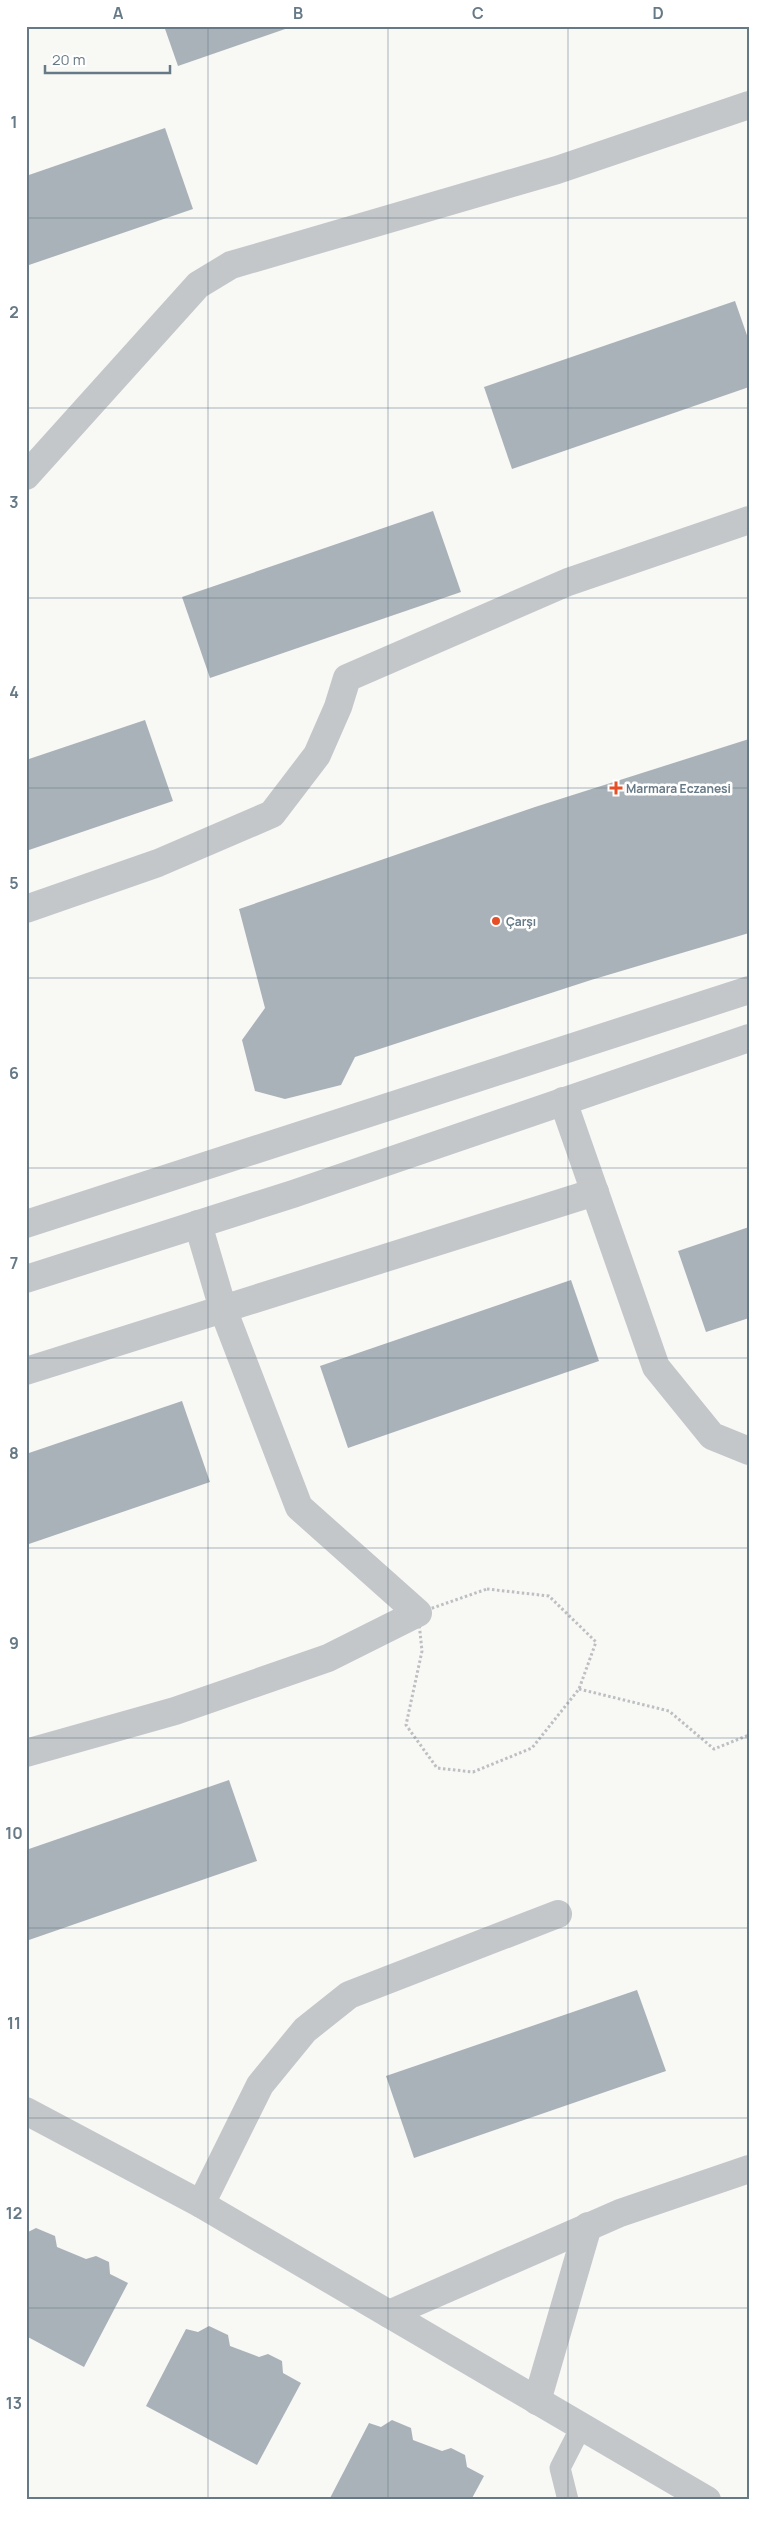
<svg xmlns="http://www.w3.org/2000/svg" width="775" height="2526" viewBox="0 0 775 2526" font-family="Manrope,sans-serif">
<rect width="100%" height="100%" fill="#f8f8f5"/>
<g fill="#a9b2b8">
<path d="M164,26h127v1l-113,39z"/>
<path d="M165,128l28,81 -167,57v-90z"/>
<path d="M735,301l14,40v46l-237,82 -28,-82z"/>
<path d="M433,511l28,81 -251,86 -28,-81z"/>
<path d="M145,720l28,81 -147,50v-91z"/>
<path d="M749,739v194l-158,47 -236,77 -14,28 -56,14 -30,-8 -13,-51 23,-32 -26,-99 296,-102z"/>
<path d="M749,1227v91l-43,14 -28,-81z"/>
<path d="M571,1280l28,81 -251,87 -28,-82z"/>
<path d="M182,1401l28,81 -184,63v-91z"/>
<path d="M229,1780l28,81 -231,80v-91z"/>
<path d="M637,1990l29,81 -252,87 -28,-82z"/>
<path d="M36,2228l19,8 2,11 29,12 10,-3 13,6 1,12 18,9 -44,84 -58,-31v-103z"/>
<path d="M209,2326l19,9 2,11 29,11 9,-3 14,7 1,12 18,10 -44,82 -111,-59 40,-77 12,3z"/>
<path d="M392,2420l19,8 2,12 29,11 9,-3 14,7 2,12 17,9 -13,24h-142l40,-77 12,4z"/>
</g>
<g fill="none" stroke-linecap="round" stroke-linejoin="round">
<g stroke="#bdc0c2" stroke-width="3" stroke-dasharray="2.5 2.5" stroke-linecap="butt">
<path d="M487,1589l62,7 47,46 -17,47 -47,59 -59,24 -36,-4 -31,-43 16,-74 -4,-38z"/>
<path d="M579,1689l90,22 45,38 35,-14"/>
</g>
<path stroke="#c3c7ca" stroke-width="21" d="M568,2500l-8,-32 21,-41"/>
<g stroke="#c3c7ca" stroke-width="28">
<path d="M26,476l172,-191 33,-20 326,-95 192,-65"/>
<path d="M26,909l132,-46 114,-49 45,-59 21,-48 9,-29 221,-96 181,-62"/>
<path d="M563,1101l93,266 56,69 37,15"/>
<path d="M26,1371l569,-179"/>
<path d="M26,1753l149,-42 153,-53 90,-45 -119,-106 -76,-198 -25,-85"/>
<path d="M201,2204l59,-119 45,-55 44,-35 209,-81"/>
<path d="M389,2314l231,-101 129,-44"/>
<path d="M537,2401l51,-175"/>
</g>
<g stroke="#c3c7ca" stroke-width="28">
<path d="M26,1224l723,-234"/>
<path d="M26,1279l267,-85 456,-156"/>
<path d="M26,2111l175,93 506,296"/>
</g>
</g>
<path fill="none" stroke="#667986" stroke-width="1" stroke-opacity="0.55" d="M208,26v2474M388,26v2474M568,26v2474M26,218h723M26,408h723M26,598h723M26,788h723M26,978h723M26,1168h723M26,1358h723M26,1548h723M26,1738h723M26,1928h723M26,2118h723M26,2308h723"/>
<g fill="#e64e26" stroke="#fff" stroke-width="2">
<path d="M613.5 780.5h5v5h5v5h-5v5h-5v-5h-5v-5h5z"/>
<circle cx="496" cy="921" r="5"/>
</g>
<g text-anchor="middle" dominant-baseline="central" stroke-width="5" stroke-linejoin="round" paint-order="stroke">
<g font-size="12" font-weight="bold" fill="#667986" stroke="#fff" text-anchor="start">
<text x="626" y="788">Marmara Eczanesi</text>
<text x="506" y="921">Çarşı</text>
</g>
</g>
<rect width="775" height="2526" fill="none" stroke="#ffffff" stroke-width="55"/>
<path d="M45 65v8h125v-8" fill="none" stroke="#667986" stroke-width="2.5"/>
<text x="52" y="65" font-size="15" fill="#667986" stroke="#ffffff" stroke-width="4" paint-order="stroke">20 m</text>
<rect x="28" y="28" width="720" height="2470" fill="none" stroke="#667986" stroke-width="2"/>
<g font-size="16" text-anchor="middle" font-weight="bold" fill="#667986">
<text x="118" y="19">A</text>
<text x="298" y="19">B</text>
<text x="478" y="19">C</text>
<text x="658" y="19">D</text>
<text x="14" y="128">1</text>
<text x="14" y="318">2</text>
<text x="14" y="508">3</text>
<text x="14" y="698">4</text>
<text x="14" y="889">5</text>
<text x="14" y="1079">6</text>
<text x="14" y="1269">7</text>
<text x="14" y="1459">8</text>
<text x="14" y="1649">9</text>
<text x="14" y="1839">10</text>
<text x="14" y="2029">11</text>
<text x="14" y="2219">12</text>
<text x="14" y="2409">13</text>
</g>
</svg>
